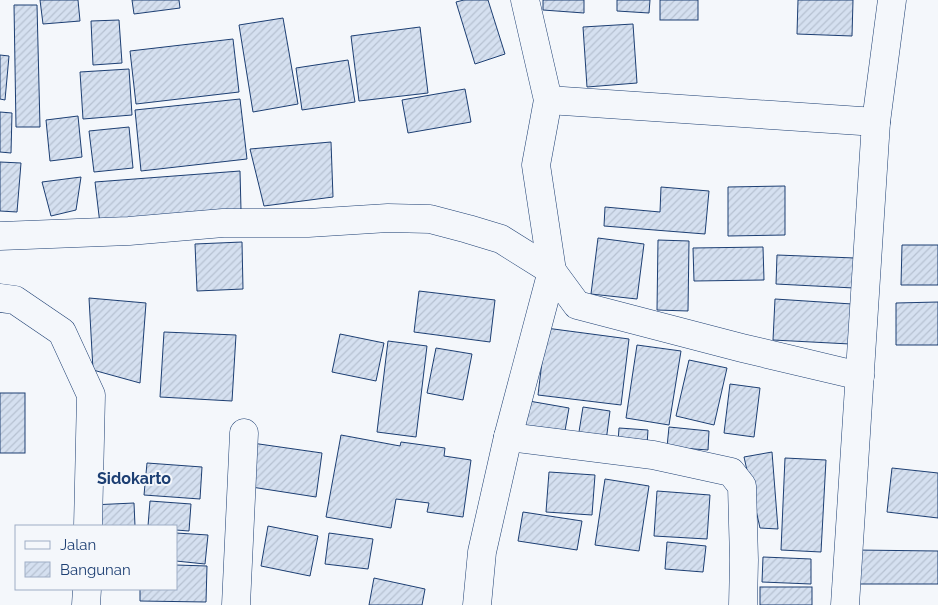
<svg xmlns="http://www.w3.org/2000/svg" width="938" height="605" viewBox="0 0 938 605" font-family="Raleway,sans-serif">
<defs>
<pattern id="building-hatch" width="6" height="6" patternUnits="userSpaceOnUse" patternTransform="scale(1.25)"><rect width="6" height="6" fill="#d5e0f0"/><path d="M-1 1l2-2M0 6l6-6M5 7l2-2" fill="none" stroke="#b6c1d1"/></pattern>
</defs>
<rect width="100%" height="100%" fill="#f4f7fb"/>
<g fill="url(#building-hatch)" stroke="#1d3f73">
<path d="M40,0h38l2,21 -37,3z"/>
<path d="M132,0h47l1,8 -46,6z"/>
<path d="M464,0h24l17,54 -30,10 -19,-62z"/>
<path d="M543,0h41v13l-41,-3z"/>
<path d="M617,0h33l-1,13 -32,-2z"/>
<rect x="660" y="0" width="38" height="20"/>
<path d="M798,0h55l-1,36 -55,-2z"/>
<path d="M14,5h23l3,122h-24z"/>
<path d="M283,18l15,86 -45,8 -14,-87z"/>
<path d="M119,20l3,43 -29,2 -2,-44z"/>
<path d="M633,24l4,59 -50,4 -4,-60z"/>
<path d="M420,27l8,66 -69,8 -8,-65z"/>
<path d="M233,39l6,53 -103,12 -6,-53z"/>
<path d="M0,55l9,1 -4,44 -5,-1z"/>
<path d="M348,60l7,42 -53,8 -6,-42z"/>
<path d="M129,69l3,46 -49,4 -3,-47z"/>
<path d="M465,89l6,33 -63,11 -6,-33z"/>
<path d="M240,99l7,60 -106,12 -6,-61z"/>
<path d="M0,112l12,1 -1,40 -11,-1z"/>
<path d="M78,116l4,41 -32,4 -4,-41z"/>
<path d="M129,127l4,41 -39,4 -5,-41z"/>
<path d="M331,142l2,55 -69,9 -14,-57z"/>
<path d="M0,162l21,1 -4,49 -17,-1z"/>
<path d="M240,171l1,39 -141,14 -5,-42z"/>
<path d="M81,177l-5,33 -25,6 -9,-34z"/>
<path d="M785,186v49l-57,1v-49z"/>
<path d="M661,187l48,4 -4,43 -101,-8 1,-19 55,5z"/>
<path d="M598,238l46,6 -7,55 -46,-5z"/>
<path d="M658,240l31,1 -1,70 -31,-1z"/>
<path d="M242,242l1,47 -46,2 -2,-47z"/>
<path d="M902,245h36v40h-37z"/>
<path d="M763,247l1,33 -70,1 -1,-33z"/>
<path d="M777,255l78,3 -1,30 -78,-4z"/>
<path d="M419,291l76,9 -5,42 -76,-10z"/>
<path d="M89,298l57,5 -6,80 -47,-13z"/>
<path d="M775,299l77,5 -2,40 -77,-4z"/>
<path d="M938,302v43h-42v-42z"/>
<path d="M546,328l83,11 -8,66 -83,-10z"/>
<path d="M164,332l72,3 -4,66 -72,-4z"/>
<path d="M340,334l44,9 -8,38 -44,-9z"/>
<path d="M388,341l39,5 -11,91 -39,-5z"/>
<path d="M637,345l44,6 -12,74 -43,-7z"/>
<path d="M436,348l36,6 -9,46 -36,-7z"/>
<path d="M689,360l38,8 -13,57 -38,-9z"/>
<path d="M730,384l30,4 -6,49 -30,-4z"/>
<rect x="0" y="393" width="25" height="60"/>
<path d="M529,401l40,7 -6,34 -40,-7z"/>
<path d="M583,407l27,4 -4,30 -28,-3z"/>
<path d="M669,427l40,4 -1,19 -41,-3z"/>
<path d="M619,428l29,2 -1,15 -29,-3z"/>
<path d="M341,435l59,11 1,-4 44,6 -1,8 27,4 -8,57 -36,-5 2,-9 -33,-4 -5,29 -65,-11z"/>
<path d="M252,443l70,10 -6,44 -71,-11z"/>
<path d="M772,452l6,77 -18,-1 -16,-71z"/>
<path d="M785,458l41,2 -5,92 -40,-2z"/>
<path d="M147,463l55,4 -2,32 -56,-4z"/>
<path d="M892,468l46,5v45l-51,-6z"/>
<path d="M549,472l46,3 -3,40 -46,-3z"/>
<path d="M605,479l44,7 -10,65 -44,-6z"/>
<path d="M657,491l53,4 -3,44 -53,-3z"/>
<path d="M150,501l41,3 -2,27 -13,-1v-4h-28z"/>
<path d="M134,503l1,23h-44v-21z"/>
<path d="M523,512l59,9 -5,29 -59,-9z"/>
<path d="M268,526l50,10 -8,40 -49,-10z"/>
<path d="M176,533l32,2 -3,29 -29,-3z"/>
<path d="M329,533l44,6 -5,30 -43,-5z"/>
<path d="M667,542l39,4 -3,26 -38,-3z"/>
<path d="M855,550l83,1v33h-83z"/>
<path d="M763,557l48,2v25l-49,-2z"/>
<path d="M176,565l31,1 -1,36 -66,-1v-12h36z"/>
<path d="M374,578l51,11 -3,16h-53z"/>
<rect x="760" y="587" width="52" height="18"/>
</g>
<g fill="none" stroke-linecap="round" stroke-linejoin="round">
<g stroke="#1d3f73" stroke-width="29">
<g id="minor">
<path d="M548,100l328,22"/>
<path d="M0,236l129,-5 94,-8h85l80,-5 42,1 38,10 33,10 51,32 25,34 165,43 118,28"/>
<path d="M0,298l15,2 47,32 29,63 -3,131"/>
<path d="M508,437l145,18 78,17 11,14 2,74 -1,45"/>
<path d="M86,605l1,-16"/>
<path d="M236,605l8,-172"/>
<path d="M477,605l5,-53 26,-115 44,-166 -16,-106 12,-65 -23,-100"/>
<path d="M845,605l31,-483 16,-122"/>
</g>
</g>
<use href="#minor" stroke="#f4f7fb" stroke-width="28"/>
</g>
<g text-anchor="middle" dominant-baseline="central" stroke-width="4" stroke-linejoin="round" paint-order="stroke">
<g font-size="16" font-weight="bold" fill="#1d3f73" stroke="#f4f7fb">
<text x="134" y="478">Sidokarto</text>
</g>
</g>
<rect x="15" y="525" width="162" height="65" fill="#f4f7fb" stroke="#9eadc5"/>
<rect x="25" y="541" width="25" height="8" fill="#f4f7fb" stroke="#9eadc5"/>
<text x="60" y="550" font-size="15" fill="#1d3f73">Jalan</text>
<rect x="25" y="562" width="25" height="15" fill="url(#building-hatch)" stroke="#9eadc5"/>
<text x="60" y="575" font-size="15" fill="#1d3f73">Bangunan</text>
</svg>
